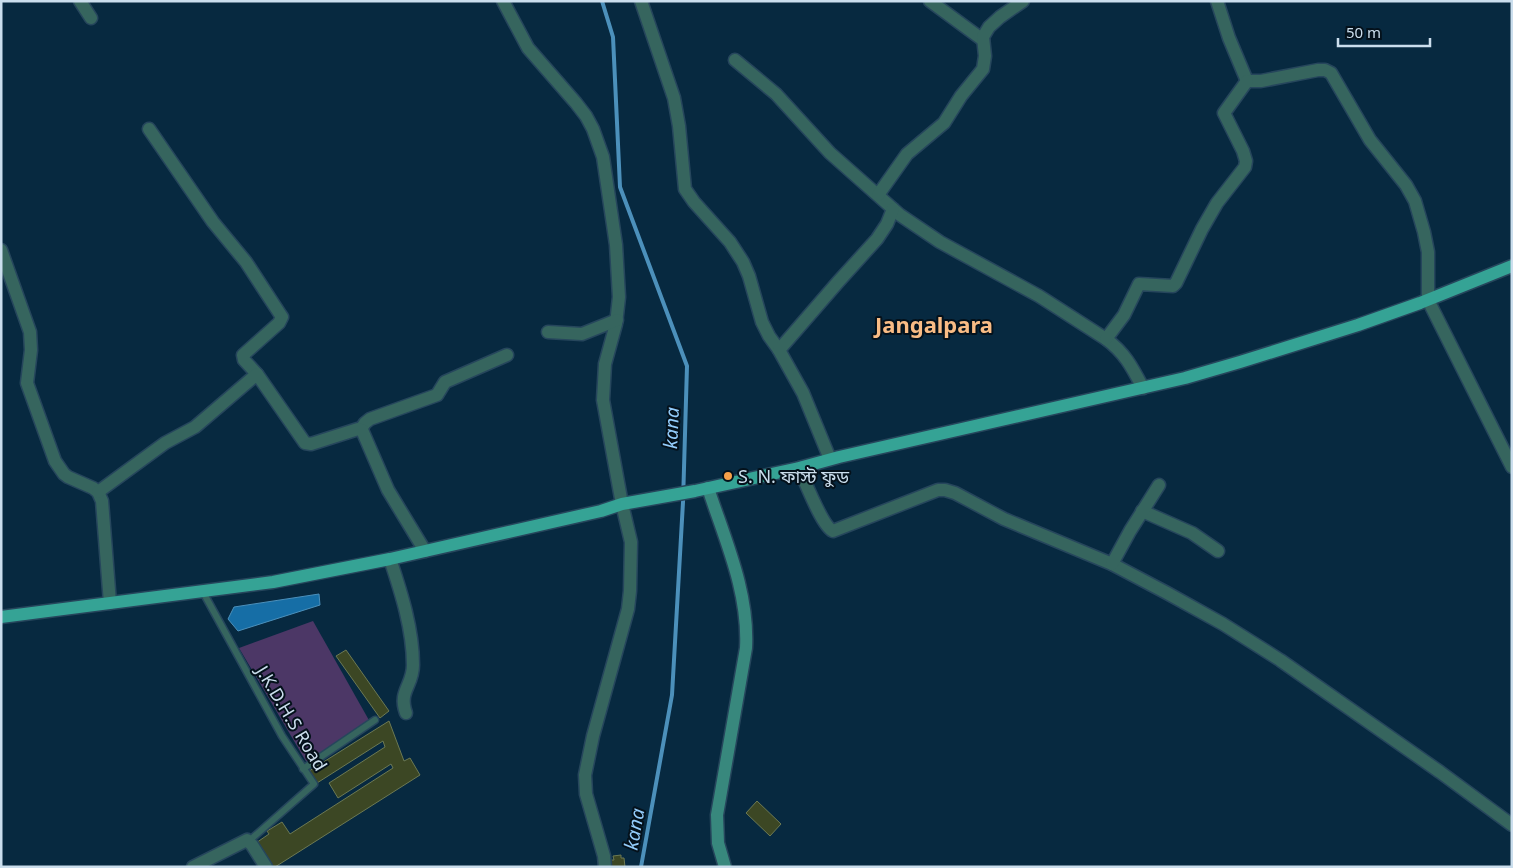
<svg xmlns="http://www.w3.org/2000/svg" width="1513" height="868" viewBox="0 0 1513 868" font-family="'Noto Sans','Noto Sans Bengali',sans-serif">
<rect width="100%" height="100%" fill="#072940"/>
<path fill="#4c3766" d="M313,621l57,101 -63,41 -68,-115z"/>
<path fill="#166ea6" stroke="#4c90bb" d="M319,594l1,11 -82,26 -10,-12 6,-12z"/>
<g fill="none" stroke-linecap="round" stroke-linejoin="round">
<path stroke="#4c90bb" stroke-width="4" d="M602,1l11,36 7,150 67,179 -4,136 -11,193 -31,172"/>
</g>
<g fill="#3c4724" stroke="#6c7953">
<path d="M346,650l43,61 -9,7 -44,-62z"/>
<path d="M389,721l15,40 6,-3 10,17 -145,92h-9l-13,-22 16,-11 -2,-3 15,-9 8,12 103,-66 -2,-4 -53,34 -9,-15 56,-36 -2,-6 -66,42 -8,-12z"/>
<path d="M757,801l24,23 -11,12 -24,-23z"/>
<path d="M621,855v3h3l1,9h-14l-1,-7h4l-1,-4z"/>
</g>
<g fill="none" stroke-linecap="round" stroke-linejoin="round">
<g stroke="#26465c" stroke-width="9">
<g id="lane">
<path d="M203,592l79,144 32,48 -65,57"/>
<path d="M303,769l72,-49"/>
</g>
</g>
<g stroke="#26465c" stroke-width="15">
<g id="street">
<path d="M80,1l11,17"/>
<path d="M503,1l25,47 48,55 10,13 7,13 10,28 13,88 3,52 -3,27 -11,40 -2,36 19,104 9,38 -1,49 -2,18 -35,127 -8,39 1,19 18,62 1,11"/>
<path d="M641,1l33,97 5,28 6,63 9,13 36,40 13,20 6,14 13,46 7,14 10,14"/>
<path d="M930,1l53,39"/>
<path d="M1217,1l12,37 18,43h14l57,-11h7l6,3 39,67 36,45 9,16 9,31 4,20v48l84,167"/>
<path d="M735,60l41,34 54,59 70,62 40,27 99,54 67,43c19,14 26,28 37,49"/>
<path d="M149,129l64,93 33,40 34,52 2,3 -3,6 -36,32 1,5 13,14"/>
<path d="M878,195l29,-41 37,-31 17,-27 22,-27 2,-13 -2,-19 6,-10 11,-10 23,-16"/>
<path d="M1,250l29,82 1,18 -4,33 28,78 9,13 4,3 25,11 5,4 4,9 8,102"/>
<path d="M548,332l34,2 35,-14"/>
<path d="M1106,339l18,-24 15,-31 34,2 3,-3 26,-54 15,-26 28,-36 1,-6 -3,-10 -19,-38 23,-32"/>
<path d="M361,429l4,-6 5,-4 67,-24 8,-13 62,-27"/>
<path d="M830,459l-27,-66 -24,-43 59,-68 39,-43 10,-15 6,-15"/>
<path d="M799,468c6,13 23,58 34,63l105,-41h7l10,3 49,26 108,45 55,29 56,31 57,36 160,112 72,53"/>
<path d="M98,492l67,-49 30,-16 62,-53 48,69 6,1 47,-15 4,1 26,60 37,61"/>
<path d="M1142,511l50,22 26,18"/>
<path d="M390,559c11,33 23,70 23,106 0,21 -15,26 -7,48"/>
<path d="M1112,564l18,-33 29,-46"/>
<path d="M193,867l54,-27 5,5 14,22"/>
</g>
</g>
<g stroke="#26465c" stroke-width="15">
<path id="secondary" d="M708,488c17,52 41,104 38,160l-29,167 1,28 7,24"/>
</g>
<g stroke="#26465c" stroke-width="15">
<path id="primary" d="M1,617l272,-35 117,-23 211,-48 21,-7 73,-13 104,-23 40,-11 346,-79 55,-16 118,-37 62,-22 92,-37"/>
</g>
<use href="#lane" stroke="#36655e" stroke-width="6"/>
<use href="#street" stroke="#36655e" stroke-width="12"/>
<use href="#secondary" stroke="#38887d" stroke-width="12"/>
<use href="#primary" stroke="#35a395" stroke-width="12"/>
</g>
<circle fill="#f7a149" stroke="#04111b" stroke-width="2" cx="728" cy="476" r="5"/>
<g text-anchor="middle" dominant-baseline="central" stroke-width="4" stroke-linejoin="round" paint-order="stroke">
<g font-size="18" fill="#cbdeed" stroke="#04111b" text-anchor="start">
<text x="738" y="476">S. N. ফাস্ট ফুড</text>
</g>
<g font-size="18" fill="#cbdeed" stroke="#04111b">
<text transform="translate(292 718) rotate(59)">J.K.D.H.S Road</text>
</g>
<g font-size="19" font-style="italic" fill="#93ccfb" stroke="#04111b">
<text transform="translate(671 428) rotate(-87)">kana</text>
<text transform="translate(634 829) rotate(-80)">kana</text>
</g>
<g font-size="22" font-weight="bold" fill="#f9bc85" stroke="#04111b">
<text x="934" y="324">Jangalpara</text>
</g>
</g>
<rect width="1513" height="868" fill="none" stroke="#cbdeed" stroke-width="5"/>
<path d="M1338 38v8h92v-8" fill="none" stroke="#cbdeed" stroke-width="2.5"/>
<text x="1346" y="38" font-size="15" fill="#cbdeed" stroke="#04111b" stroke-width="4" paint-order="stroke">50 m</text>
</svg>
